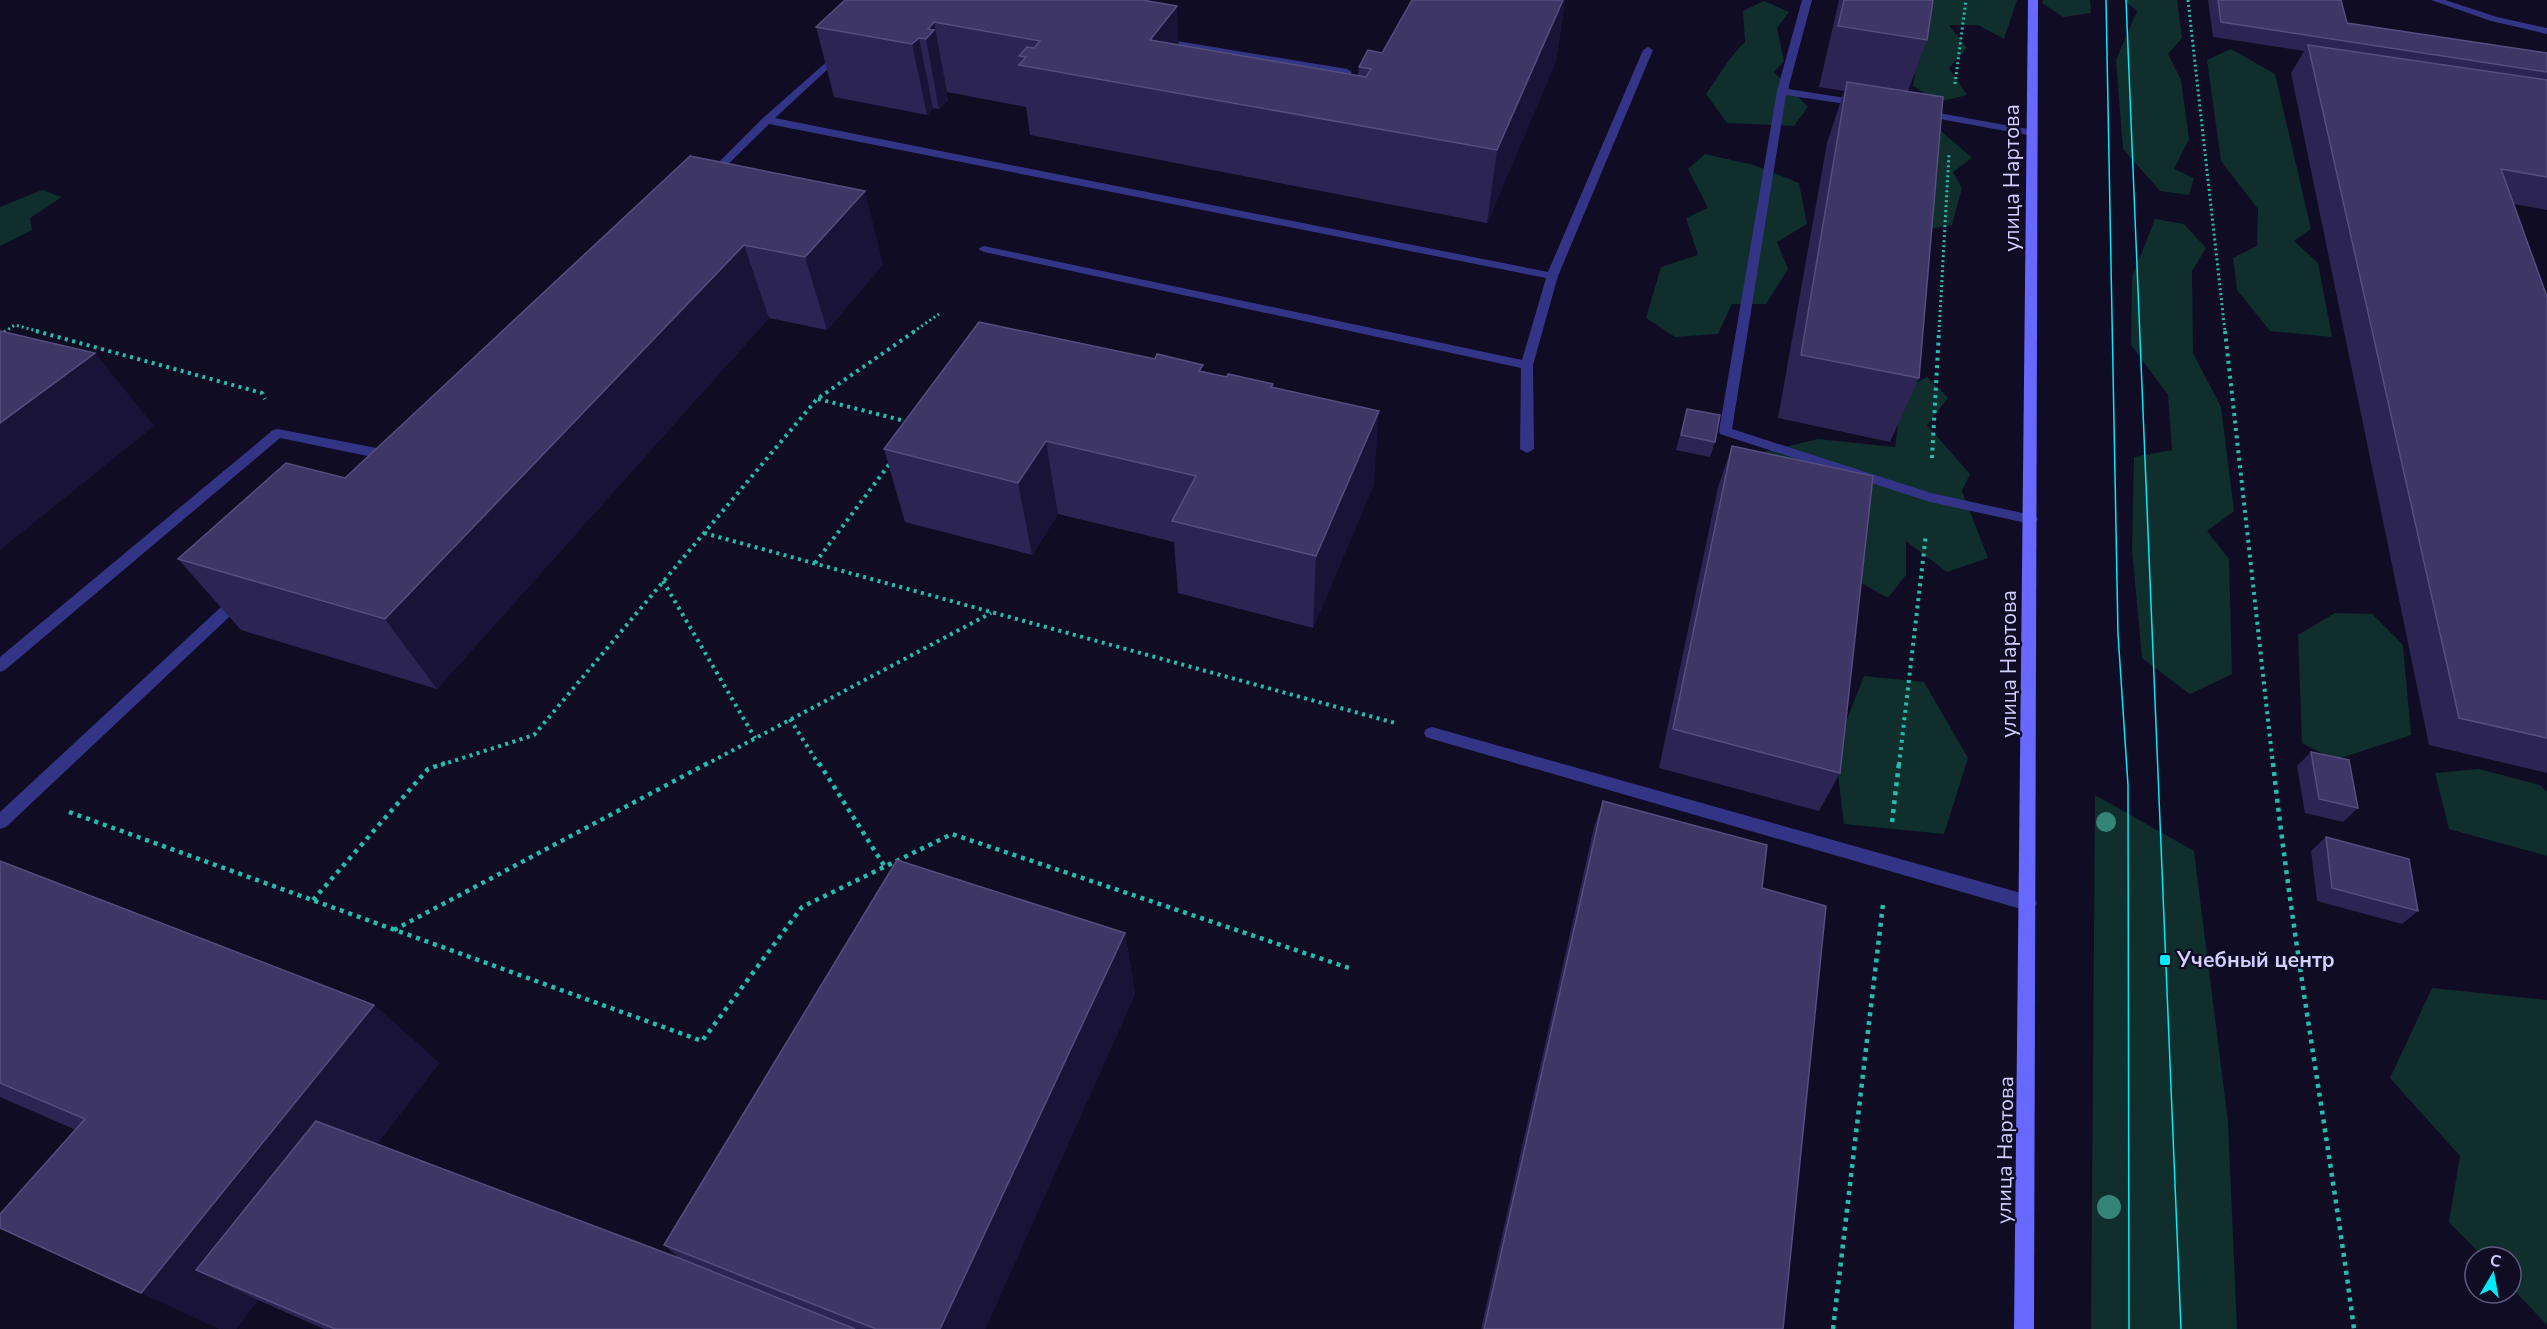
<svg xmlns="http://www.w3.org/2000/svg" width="2547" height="1329" viewBox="0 0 2547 1329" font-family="'Nunito Sans',sans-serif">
<rect width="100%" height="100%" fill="#0f0c24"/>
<g fill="#0f2e2c">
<path d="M1927,0h90l-13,39 -26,-14h-29l18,23 -18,20 18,27 -28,7 -26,-16z"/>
<path d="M2043,0h47l1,13 -28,4 -21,-14z"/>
<path d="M2124,0h53l5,38 -14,16 13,26 8,59 -15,30 20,9 -5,17 -29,-4 -37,-42 -7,-89 21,-49z"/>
<path d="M1764,1l25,11 -12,16 7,33 -10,11 34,35 -14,19 -67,-3 -21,-29c13,-18 23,-37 39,-52l-2,-31z"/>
<path d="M2231,49l44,25 36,155 -17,12 24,22 14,74 -62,-6 -33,-41 -4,-32 24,-12 1,-37 -37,-48 -14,-101z"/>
<path d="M1916,109l56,49 -19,14 9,16 -10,37 -22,4z"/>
<path d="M1705,154l49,11 45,18 8,41 -30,18 11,27 -22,35h-34l-14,30 -43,3 -29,-19 15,-51 37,-12 -12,-37 22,-10 -20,-39z"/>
<path d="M42,190l20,7 -32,21 2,12 -32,16v-39z"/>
<path d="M2155,219l29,5 22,24 -14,23 1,82 28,54 13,104 -27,20 22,28 3,115 -42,20 -48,-36 -10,-108 2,-93 38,-7 -4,-55 -37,-50 1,-68z"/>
<path d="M1927,377l21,21 -21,27 43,49 -8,17 26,67 -41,14 -41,-31v34l-18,23 -38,-21 -91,-124 59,-14 77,8 8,-57z"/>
<path d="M2335,613l37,1 31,31 8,90 -76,25 -33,-17 -4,-108z"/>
<path d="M1864,676l60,6 44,76 -24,76 -100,-10 -9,-74z"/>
<path d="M2479,769l61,16 7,7v64l-98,-27 -14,-56z"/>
<path d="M2095,795l99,56 34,271 9,207h-146z"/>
<path d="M2432,988l115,12v325l-36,-38v-30h-28l-34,-35 11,-66 -70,-78z"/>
</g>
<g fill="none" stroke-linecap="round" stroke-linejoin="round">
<g stroke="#25bdae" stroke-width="3" stroke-dasharray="2 3" stroke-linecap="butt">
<path d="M2188,0l37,332"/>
<path d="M1955,84l11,-84"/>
<path d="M4,332l11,-7 26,7"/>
<path d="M913,332l26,-18"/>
<path d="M1939,332l10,-178"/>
</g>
<g stroke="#25bdae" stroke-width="4" stroke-dasharray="3 4.5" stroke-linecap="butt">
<path d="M36,331l226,62 3,6"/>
<path d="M2225,331l48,434"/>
<path d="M0,335l6,-4"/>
<path d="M818,399l91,23"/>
<path d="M1932,458l7,-127"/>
<path d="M704,533l691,190"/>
<path d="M815,563l76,-101"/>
<path d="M663,581l92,157"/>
<path d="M790,719l29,46"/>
<path d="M441,765l93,-30 283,-336 98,-68"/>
<path d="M705,765l286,-152"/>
<path d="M1899,765l27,-231"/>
</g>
<g stroke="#25bdae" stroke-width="4.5" stroke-dasharray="4 5" stroke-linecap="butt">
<path d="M819,763l66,104"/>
<path d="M2273,763c21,190 56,377 81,566"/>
<path d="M69,812l633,229 100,-134 150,-73 400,135"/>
<path d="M1892,822l7,-59"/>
<path d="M313,900l115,-131 17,-6"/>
<path d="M394,930l314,-167"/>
<path d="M1833,1329l50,-425"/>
</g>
<g fill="#343486" fill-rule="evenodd">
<path d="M1802,0h10l-24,89 71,11 5,3 -5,3 -73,-11 -54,334 199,64 105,23 2,3 -2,3 -5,2 -101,-22 -210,-68 -1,-3 58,-340z"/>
<path d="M2431,0h14l52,17 50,11v6l-56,-13z"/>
<path d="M1159,38l188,31 5,3 -13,21 -4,1 -5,-3 11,-17 -185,-31 -2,-2z"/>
<path d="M1648,47l5,3 -95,226 -25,89 1,84 -7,4 -7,-4 1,-81 -537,-116 -6,-3 6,-3 538,114 24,-82 -777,-154 -56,55 -4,1 -5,-3 59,-59 77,-68 3,1v4l-68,63 773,154 95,-222z"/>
<path d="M1922,110l111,20 5,3 -5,3 -115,-21 -1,-2z"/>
<path d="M278,429l114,22 7,5 -7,5 -112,-23 -275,232 -5,2v-15l273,-227z"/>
</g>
<g fill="#343486" fill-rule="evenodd">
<path d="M239,594l7,5 -2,4 -238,224 -6,2v-17l234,-217z"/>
<path d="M1432,727l596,168 6,3 3,5 -3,5 -6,3 -596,-172 -6,-2 -2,-4 2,-4z"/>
</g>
<path fill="#6668ff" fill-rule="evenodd" d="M2028,0h10l-4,1329h-20z"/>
<g stroke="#00eafa" stroke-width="1.5">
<path d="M2106,0l12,634 10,151 1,544"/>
<path d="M2126,0l55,1329"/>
</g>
</g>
<g fill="#348578">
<circle cx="2106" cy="822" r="10"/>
<circle cx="2109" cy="1207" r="12"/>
</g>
<g fill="#2c2453">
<path d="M845,0l334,45 179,31 1,-9 23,-14 30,-53h153l-9,61 -69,162 -457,-88 -4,-28 -79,-15 -1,2 2,6 -9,9 -6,-1 -6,7 -93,-18 -18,-70z"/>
<path d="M1839,0h94l-6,40 -19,51 11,287 -29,64 -112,-24 49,-275 17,-52 -25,-4z"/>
<path d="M2208,0h133l6,23 200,30v157l-34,-6 34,93v476l-118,-28 -138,-672 13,-22 -91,-14z"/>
<path d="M690,156l193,108 -56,66 -58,-12 -332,371 -196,-59 -63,-71 167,-81z"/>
<path d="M1203,372l70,16 101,96 -61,144 -135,-35 -4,-51 -116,-28 -26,41 -127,-33 -21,-73z"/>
<path d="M1687,409l28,33 -5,15 -34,-7z"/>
<path d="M1732,446l108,327 -21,38 -160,-43 59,-281z"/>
<path d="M2311,752l47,56 -15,14 -38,-9 -8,-47z"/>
<path d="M1603,801l159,87 21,441h-302l113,-502z"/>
<path d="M2326,837l92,74 -16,13 -85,-23 -6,-50z"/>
<path d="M0,861l374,144 65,58 -62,81 302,114 -15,-13 461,-312 10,61 -150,335h-661l-66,-29 -22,29h-16l-220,-101 76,-98 -76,-33z"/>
</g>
<g fill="#191338">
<path d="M1563,0h2l-9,61 -69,162 10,-73z"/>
<path d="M1177,6l3,69 -30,-35z"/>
<path d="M934,22l13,70 -1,2 2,6 -9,9 -13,-70 2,-10z"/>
<path d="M919,38l14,70 -6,7 -15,-71z"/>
<path d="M865,191l18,73 -56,66 -22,-73z"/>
<path d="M744,245l25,73 -332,371 -52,-70z"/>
<path d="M95,353l59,73 -154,124v-127z"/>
<path d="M1379,411l-5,73 -61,144 3,-72z"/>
<path d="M1046,441l12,73 -26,41 -14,-72z"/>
<path d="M1125,933l10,61 -150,335h-45z"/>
<path d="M374,1005l65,58 -179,234 -64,-27 62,30 -22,29h-16l-79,-36z"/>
</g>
<g fill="#3e3665" stroke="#554e7e" stroke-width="1.5">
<path d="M845,0h297l35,6 -27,34 216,37 5,-8 -12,-2 9,-17 14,3 30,-53h151l-66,150 -478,-85 7,-8 -7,-1 8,-9 7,1 6,-7 -106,-19 -6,7 6,1 -8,9 -7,-1 -7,6 -96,-17z"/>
<path d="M1844,0h89l-6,40 -89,-14z"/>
<path d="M2218,0h123l6,23 200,30v19l-326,-50z"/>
<path d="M2308,45l239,35v97l-46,-8 46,128v441l-88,-20z"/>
<path d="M1847,82l96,15 -24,281 -118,-23z"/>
<path d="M690,156l175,35 -60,66 -61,-12 -359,374 -207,-60 108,-96 59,15z"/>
<path d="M979,322l176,37 2,-5 46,11 -4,6 28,6 1,-3 45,10 -2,3 108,24 -63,145 -144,-35 24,-45 -150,-35 -28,42 -134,-34z"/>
<path d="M0,331l95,22 -95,70z"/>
<path d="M1687,409l33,6 -5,27 -34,-7z"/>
<path d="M1732,446l141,30 -33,297 -167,-44z"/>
<path d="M2311,752l38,8 9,48 -39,-9z"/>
<path d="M1603,801l164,44 -5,43 64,18 -43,423h-299z"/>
<path d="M2326,837l83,22 9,52 -86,-23z"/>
<path d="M897,860l228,73 -185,396h-64l-212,-84z"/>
<path d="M0,861l374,144 -233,288 -141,-65v-14l85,-95 -85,-36z"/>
<path d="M316,1121l363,137 176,71h-520l-139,-59z"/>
</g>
<rect fill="#00eafa" stroke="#0f0c24" stroke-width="2" x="2159" y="954" width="12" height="12" rx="3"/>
<g text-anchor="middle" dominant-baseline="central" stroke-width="4.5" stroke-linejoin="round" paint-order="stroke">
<g font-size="21" fill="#d3cfff" stroke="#0f0c24">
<text transform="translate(2012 178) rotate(-90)">улица Нартова</text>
<text transform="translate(2009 664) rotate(-90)">улица Нартова</text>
<text transform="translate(2005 1150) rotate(-89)">улица Нартова</text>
</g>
<g font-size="21" font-weight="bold" fill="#d3cfff" stroke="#0f0c24" text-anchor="start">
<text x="2177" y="960">Учебный центр</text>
</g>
</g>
<g transform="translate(2493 1275) rotate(10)"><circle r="28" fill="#0f0c24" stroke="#5d5a7c" stroke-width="1.5"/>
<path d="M0-4.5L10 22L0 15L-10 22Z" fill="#00eafa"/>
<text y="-9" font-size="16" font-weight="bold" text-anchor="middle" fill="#d3cfff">С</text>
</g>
</svg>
